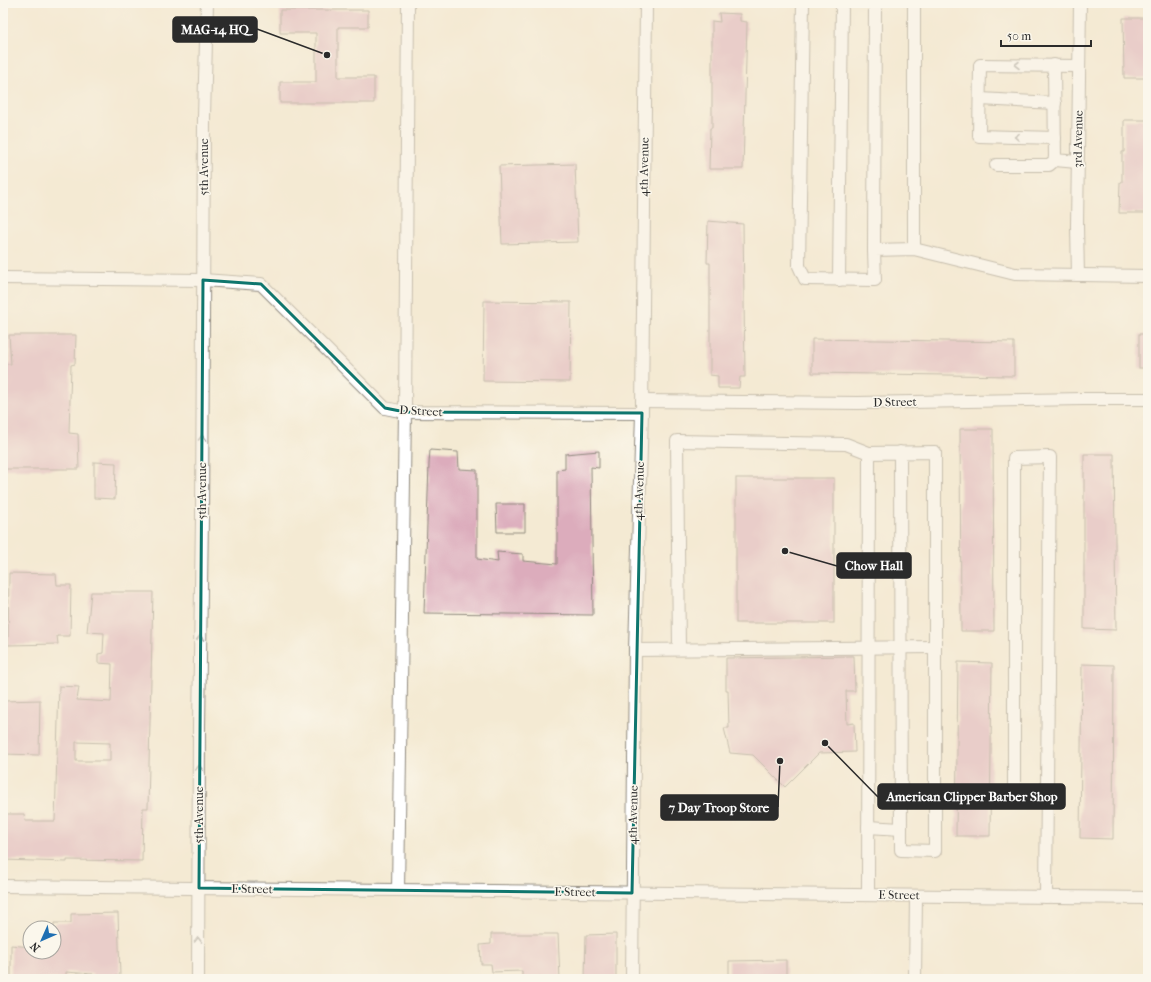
<svg xmlns="http://www.w3.org/2000/svg" width="1151" height="982" viewBox="0 0 1151 982" font-family="'IM FELL French Canon',serif">
<rect width="100%" height="100%" fill="#fbf7ec"/>
<filter id="ink" filterUnits="userSpaceOnUse"><feTurbulence type="fractalNoise" baseFrequency=".025" numOctaves="2"/><feDisplacementMap in="SourceGraphic" scale="8" xChannelSelector="R" yChannelSelector="G"/><feConvolveMatrix kernelMatrix="1 2 1 2 8 2 1 2 1" color-interpolation-filters="sRGB"/></filter>
<filter id="wash" filterUnits="userSpaceOnUse"><feTurbulence type="fractalNoise" baseFrequency=".012" numOctaves="4" result="noise"/><feDisplacementMap in="SourceGraphic" scale="16" xChannelSelector="R" yChannelSelector="G"/><feGaussianBlur stdDeviation="0.9" result="paint"/><feColorMatrix in="noise" values="0 0 0 0 0 0 0 0 0 0 0 0 0 0 0 0 0 1.4 0 .05"/><feComposite in="paint" operator="in"/></filter>
<g filter="url(#wash)">
<rect width="100%" height="100%" fill="#f4ead3"/>
<g id="blocks">
<g fill="#dcacbc" fill-rule="evenodd">
<path d="M280,10h88v17h-30v50h36v26h-94v-21h36v-49h-36z"/>
<path d="M719,13l21,1v7l7,1 -4,147h-34l1,-41h2v-107l8,1z"/>
<path d="M1123,18h25v60h-24z"/>
<path d="M1124,120h24v93h-29l1,-31h2v-30h2z"/>
<path d="M575,164l3,78 -76,2 -3,-78z"/>
<path d="M708,221l35,3 2,153h-5l-1,11h-21v-12l-8,-1v-112h-3z"/>
<path d="M484,301l87,1 -1,80 -87,-1z"/>
<rect x="1139" y="334" width="9" height="34"/>
<path d="M9,335h67l-1,29 -4,1 -2,68 9,1 1,35h-76l1,-105h7z"/>
<path d="M812,339l202,3v34l-202,-3z"/>
<path d="M960,429h33l1,202h-33z"/>
<path d="M430,450l28,2 1,17 18,1v89l21,3 -1,-10 26,2v7l34,3v-94l8,-1v-15l34,-3v17l-8,-1 2,148 -169,-2 5,-149z"/>
<path d="M1084,454h30l2,176 -32,-1z"/>
<path d="M94,462l22,1 -1,36 -21,-1z"/>
<rect x="736" y="478" width="98" height="145"/>
<path d="M496,504h29v28h-28z"/>
<path d="M9,573l47,1 1,11h14l-1,51h-13l1,8 -50,1z"/>
<path d="M91,592h62l-5,216h-5l-1,53 -75,-1v2l-64,-2v-46h21l1,7h30l4,-135 20,1 -2,13 34,2 1,-38 -14,-1v-9l5,-1 1,-20 -17,-1zM76,742l34,1v18h-34z"/>
<path d="M854,656l1,35h-9l1,33 7,-1 1,29 -36,1 -34,34 -32,-32 -23,-2 -6,-25h5l-1,-38h-2v-32z"/>
<path d="M958,662l34,1 -2,173h-34z"/>
<path d="M1082,664l32,1 -1,174 -33,-1z"/>
<path d="M40,700l-1,55 -36,-1v-53z"/>
<path d="M118,913l2,63h-27v-2l-27,-2v7h-55v-34l19,2v5h24v-29h17v-9z"/>
<path d="M491,934h67l2,45h-38v-8l-30,1 -1,-8h-10l-1,-19 11,-1z"/>
<path d="M616,934v45h-31l1,-44z"/>
<path d="M786,960v19h-57v-18z"/>
</g>
</g>
</g>
<g filter="url(#ink)">
<use href="#blocks" fill-opacity="0" stroke="#908a7f" stroke-width="1"/>
<g fill="none" stroke-linecap="round" stroke-linejoin="round">
<g stroke="#908a7f" stroke-width="14">
<g id="minor">
<path d="M803,3l-4,263 6,13 70,1 -1,-30 40,-1 101,25 133,2"/>
<path d="M914,3v246"/>
<path d="M1054,65l1,95 22,2"/>
<path d="M980,99l75,4"/>
<path d="M1055,138l-76,-2 1,-71 98,1"/>
<path d="M996,165h53l6,-5"/>
<path d="M874,250l1,-247"/>
<path d="M1078,275l-1,-49 3,-223"/>
<path d="M3,278l200,2 58,4 124,124 20,4 237,1"/>
<path d="M839,280l3,-277"/>
<path d="M642,401l216,2 225,-4h65"/>
<path d="M679,649l-2,-208 169,3 23,9"/>
<path d="M635,650l300,-3"/>
<path d="M868,827l33,2"/>
<path d="M3,886l1145,12"/>
<path d="M398,890l7,-478 3,-409"/>
<path d="M868,895l1,-442 66,-1v399l-34,-1 -1,-398"/>
<path d="M1046,897l4,-440 -36,1v342h33"/>
<path d="M198,979l1,-253 3,-208 2,-401 3,-114"/>
<path d="M632,979l3,-329 7,-237 4,-410"/>
<path d="M915,979l1,-83"/>
</g>
</g>
<use href="#minor" stroke="#fff" stroke-width="12"/>
</g>
<defs><path id="oneway-chevron" d="M-2-3.5L2.5 0L-2 3.5" fill="none" stroke-width="1.6" stroke-linecap="round" stroke-linejoin="round"/></defs>
<g stroke="#a0a0a0">
<use href="#oneway-chevron" transform="translate(1017 65) rotate(-180)"/>
<use href="#oneway-chevron" transform="translate(1017 137) rotate(-178)"/>
<use href="#oneway-chevron" transform="translate(202 438) rotate(-90)"/>
<use href="#oneway-chevron" transform="translate(200 638) rotate(-89)"/>
<use href="#oneway-chevron" transform="translate(199 768) rotate(-90)"/>
<use href="#oneway-chevron" transform="translate(198 940) rotate(-89)"/>
</g>
</g>
<path d="M0 0H1151V982H0ZM203,280l58,4 124,124 20,4 237,1 -10,480 -433,-5z" fill="#f4ead3" fill-opacity=".55" fill-rule="evenodd"/>
<path fill="none" stroke="#0f766e" stroke-width="3" stroke-linejoin="round" d="M203,280l58,4 124,124 20,4 237,1 -10,480 -433,-5z"/>
<g text-anchor="middle" dominant-baseline="central" stroke-width="3" stroke-linejoin="round" paint-order="stroke">
<g font-size="12" fill="#2b2b2b" stroke="#fbf7ec">
<text transform="translate(1078 139) rotate(-89)">3rd Avenue</text>
<text transform="translate(204 167) rotate(-90)">5th Avenue</text>
<text transform="translate(644 167) rotate(-89)">4th Avenue</text>
<text transform="translate(895 402) rotate(-1)">D Street</text>
<text transform="translate(421 411) rotate(3)">D Street</text>
<text transform="translate(202 491) rotate(-90)">5th Avenue</text>
<text transform="translate(639 491) rotate(-88)">4th Avenue</text>
<text transform="translate(199 815) rotate(-90)">5th Avenue</text>
<text transform="translate(633 815) rotate(-89)">4th Avenue</text>
<text transform="translate(252 889) rotate(1)">E Street</text>
<text transform="translate(575 892) rotate(1)">E Street</text>
<text transform="translate(899 895) rotate(1)">E Street</text>
</g>
</g>
<path fill="none" stroke="#2b2b2b" stroke-width="1.5" d="M327 55L257 29M785 551L837 566M825 743L878 797M780 761L778 807"/>
<g fill="#2b2b2b" stroke="#fbf7ec" stroke-width="1.5">
<circle cx="327" cy="55" r="4"/>
<circle cx="785" cy="551" r="4"/>
<circle cx="825" cy="743" r="4"/>
<circle cx="780" cy="761" r="4"/>
</g>
<g fill="#2b2b2b" stroke="#2b2b2b" stroke-width="1.5">
<rect x="173" y="17" width="84" height="25" rx="4"/>
<rect x="837" y="553" width="74" height="25" rx="4"/>
<rect x="878" y="784" width="187" height="25" rx="4"/>
<rect x="661" y="795" width="117" height="25" rx="4"/>
</g>
<g font-size="13" text-anchor="middle" font-weight="bold" fill="#fff">
<text x="215" y="34">MAG-14 HQ</text>
<text x="874" y="570">Chow Hall</text>
<text x="972" y="801">American Clipper Barber Shop</text>
<text x="719" y="812">7 Day Troop Store</text>
</g>
<rect width="1151" height="982" fill="none" stroke="#fbf7ec" stroke-width="16"/>
<g transform="translate(42 940) rotate(225)"><circle r="19" fill="#fbf7ec" stroke="#a8a59f"/>
<path d="M0-3L7 15L0 10L-7 15Z" fill="#1f6fb2"/>
<text y="-6" font-size="11" font-weight="bold" text-anchor="middle" fill="#2b2b2b">N</text>
</g>
<path d="M1001 40v6h90v-6" fill="none" stroke="#2b2b2b" stroke-width="2"/>
<text x="1007" y="40" font-size="12" fill="#2b2b2b" stroke="#fbf7ec" stroke-width="3" paint-order="stroke">50 m</text>
</svg>
